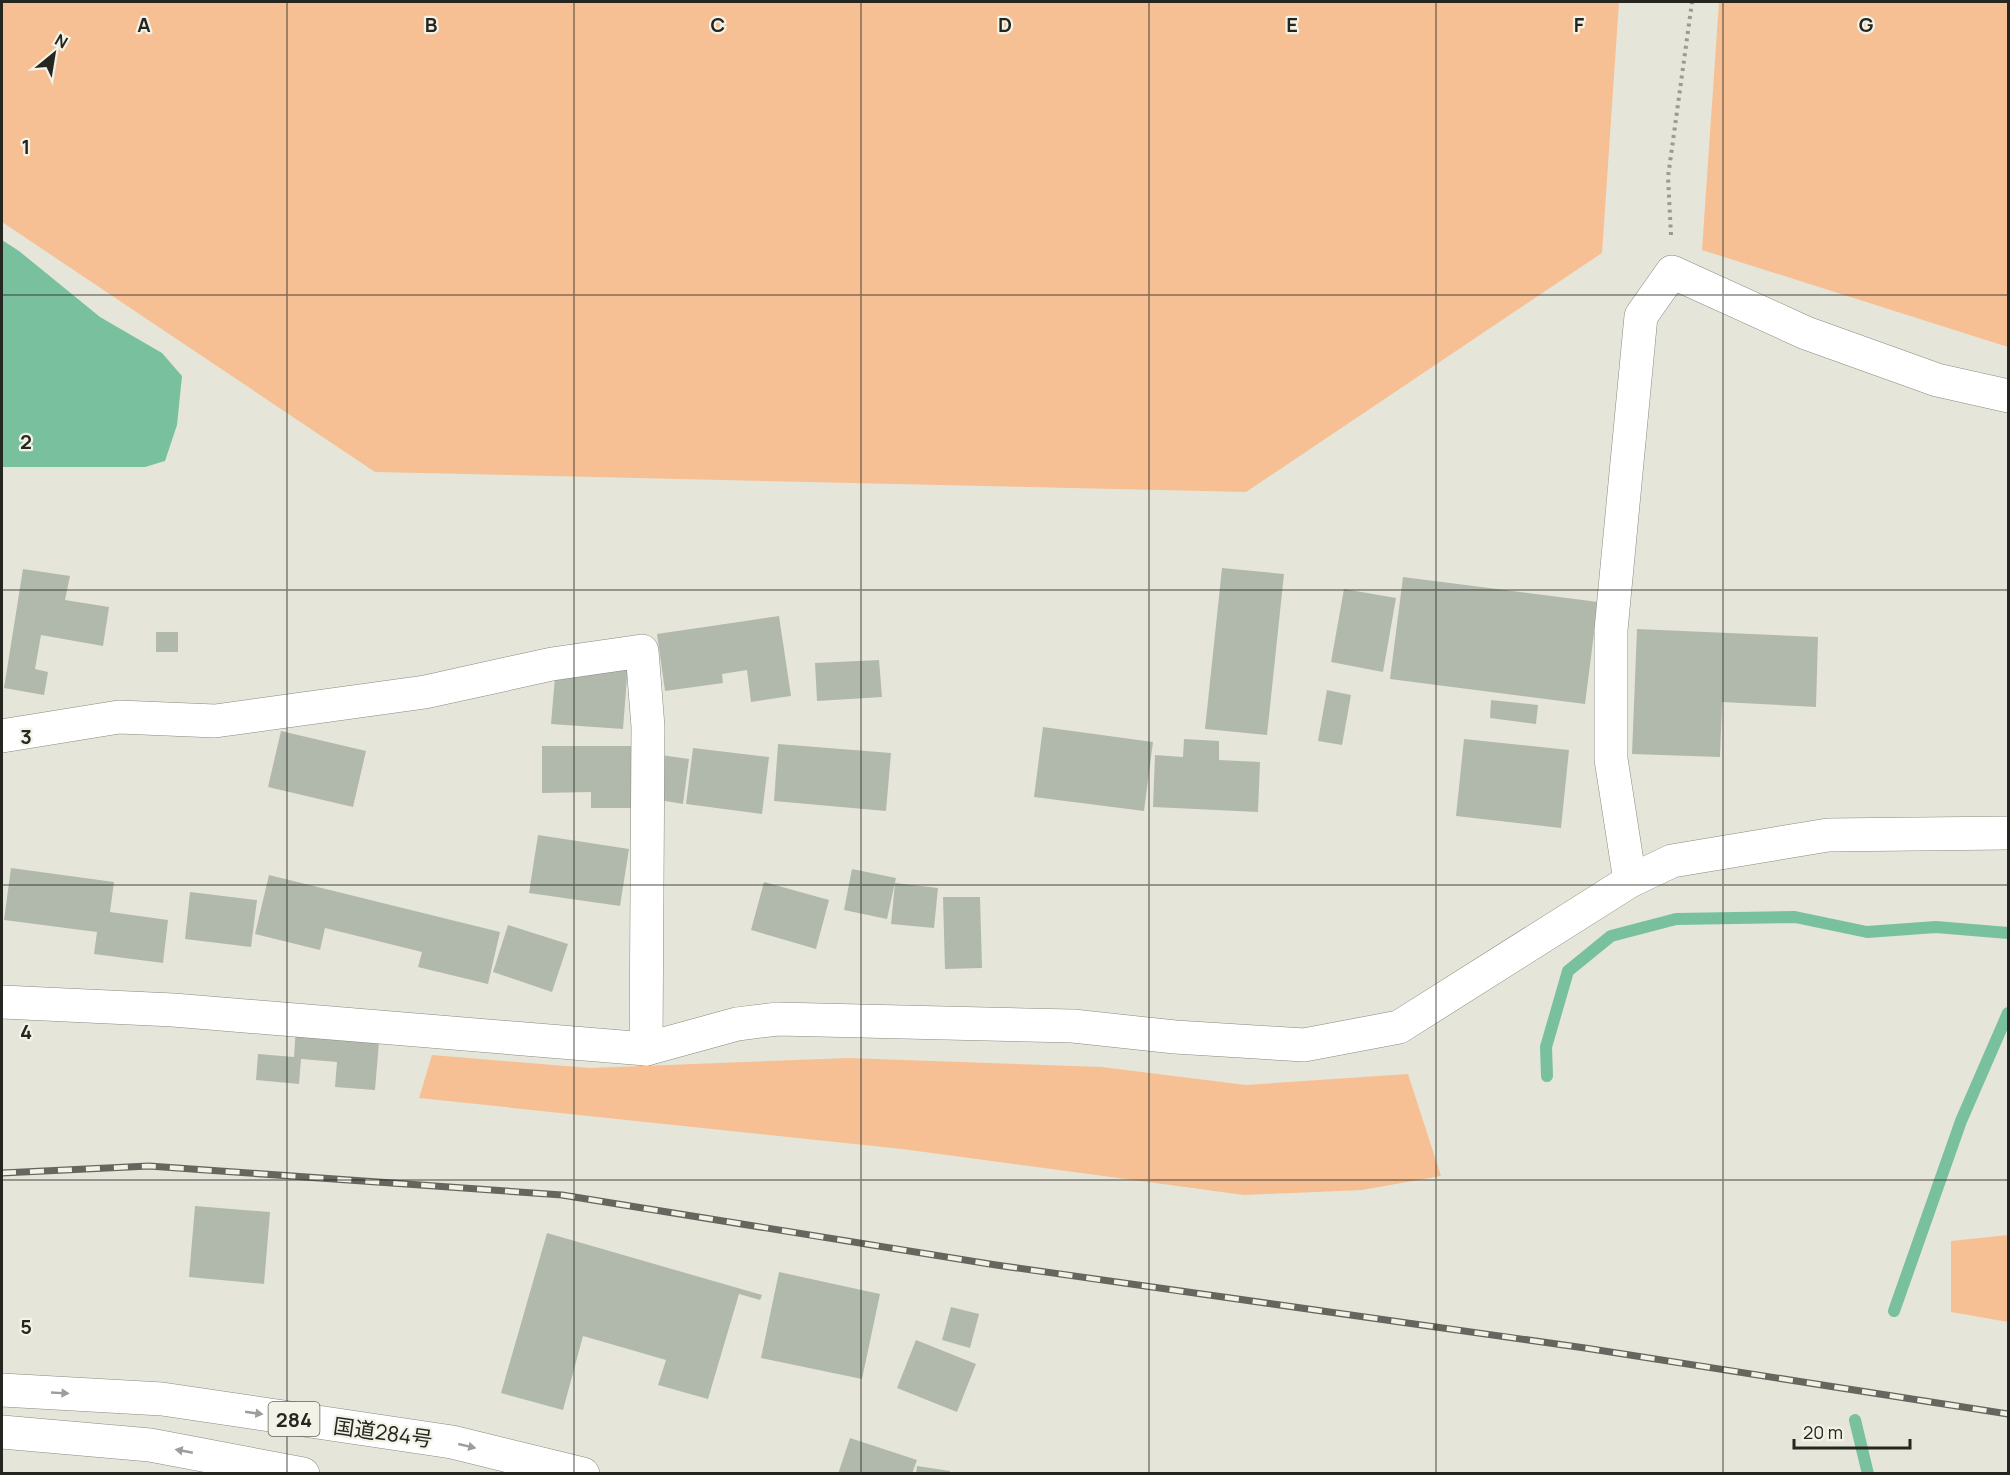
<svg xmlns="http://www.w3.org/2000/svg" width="2010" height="1475" viewBox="0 0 2010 1475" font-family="Manrope,'Noto Sans JP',sans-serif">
<rect width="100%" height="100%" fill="#e5e6d9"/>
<g fill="#f7c094">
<path d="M2,2h1617l-17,251 -356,239 -871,-20 -373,-250z"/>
<path d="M1719,2h289v345l-306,-97z"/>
<path d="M432,1055l158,13 258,-10 254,9 144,18 162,-11 33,102 -79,14 -118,5 -342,-46 -483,-51z"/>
<path d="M2008,1235v87l-57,-10v-71z"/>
</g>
<path fill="#79c19e" d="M2,240l17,11 81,66 62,36 20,23 -5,49 -12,36 -20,6h-143z"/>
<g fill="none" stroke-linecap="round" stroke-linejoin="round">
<g stroke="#79c19e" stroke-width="12">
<path d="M1547,1076l-1,-29 22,-76 43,-35 65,-17 119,-2 72,15 69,-5 72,6"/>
<path d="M1894,1311l67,-190 47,-108"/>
<path d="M1855,1420l13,54"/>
</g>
</g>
<g fill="#b1b9ad">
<path d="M1222,568l62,6 -17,161 -62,-6z"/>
<path d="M23,569l47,7 -5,24 44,7 -6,39 -62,-11 -6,34 13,3 -4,23 -40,-7z"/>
<path d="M1403,577l195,25 -13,102 -195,-25z"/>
<path d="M1344,589l52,9 -13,74 -52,-10z"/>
<path d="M779,616l12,80 -40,6 -4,-32 -25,4 1,9 -58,8 -8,-57z"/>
<path d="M1637,629l181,8 -2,70 -94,-5 -2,55 -88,-3z"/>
<rect x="156" y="632" width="22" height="20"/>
<path d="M879,660l3,37 -65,4 -2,-38z"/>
<path d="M628,664l-5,65 -72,-5 4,-47z"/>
<path d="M1327,690l24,5 -9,50 -24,-4z"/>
<path d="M1491,700l47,5 -2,19 -46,-6z"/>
<path d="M1043,727l110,15 -9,69 -110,-14z"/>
<path d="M281,731l85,20 -13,56 -85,-20z"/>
<path d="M1184,739l35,2v19l41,2 -2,50 -105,-5 2,-52 28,2z"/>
<path d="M1464,739l105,11 -8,78 -105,-12z"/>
<path d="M778,744l113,9 -5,58 -112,-10z"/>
<path d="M542,746h90l1,62h-42v-16l-49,1z"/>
<path d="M693,748l76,9 -7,57 -76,-10z"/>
<path d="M661,755l28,4 -6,45 -29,-5z"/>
<path d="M538,835l91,14 -9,57 -91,-13z"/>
<path d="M11,868l103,14 -4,30 58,8 -5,43 -69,-9 3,-22 -93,-12z"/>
<path d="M852,869l44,9 -9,41 -43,-9z"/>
<path d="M269,875l231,57 -12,52 -70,-17 4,-15 -97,-24 -5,22 -65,-16z"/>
<path d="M764,882l65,18 -13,49 -65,-19z"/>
<path d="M895,883l43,5 -4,40 -43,-4z"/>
<path d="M190,892l67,8 -6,47 -66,-8z"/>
<path d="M943,897h37l2,71 -37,1z"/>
<path d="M508,925l60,19 -16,48 -59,-20z"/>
<path d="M297,1011l84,7 -6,72 -40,-3 2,-25 -36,-3 -2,25 -43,-4 2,-26 36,3z"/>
<path d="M195,1206l75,6 -6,72 -75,-7z"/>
<path d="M547,1233l215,62 -2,5 -21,-6 -31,105 -50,-14 8,-25 -83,-24 -20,74 -62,-17z"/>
<path d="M779,1272l101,22 -18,85 -101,-21z"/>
<path d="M951,1307l28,7 -9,34 -28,-8z"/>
<path d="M916,1340l60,24 -19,48 -60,-24z"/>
<path d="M850,1438l67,22 -5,14h-74z"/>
<path d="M917,1466l33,5v3h-34z"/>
</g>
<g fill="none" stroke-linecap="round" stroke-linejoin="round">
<g stroke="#888a7d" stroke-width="34">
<g id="minor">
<path d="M2,736l117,-19 96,4 210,-29 127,-28 90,-13 6,76 -2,322"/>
<path d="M1630,881l-19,-122v-129l30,-314 31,-44 134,61 131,47 71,16"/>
<path d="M2,1002l171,8 473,39 91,-25 41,-5 295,7 102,11 129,8 95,-18 231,-146 42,-20 156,-26 180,-2"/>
</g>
</g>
<g stroke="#888a7d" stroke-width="34">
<g id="highway">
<path d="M2,1390l160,9 290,43 131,32"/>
<path d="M2,1432l148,13 153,29"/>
</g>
</g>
<path stroke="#999a90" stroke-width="4" stroke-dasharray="3 4.5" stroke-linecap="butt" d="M1671,235l-3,-58 24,-175"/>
<use href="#minor" stroke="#fff" stroke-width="33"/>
<use href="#highway" stroke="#fff" stroke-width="33"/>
<g stroke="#66665f" stroke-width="7">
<path id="rail" d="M2,1173l147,-7 413,29 434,70 589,83 423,66"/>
</g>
<use href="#rail" stroke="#f2f3e6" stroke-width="4.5" stroke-dasharray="14" stroke-linecap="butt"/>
</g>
<defs><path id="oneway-solid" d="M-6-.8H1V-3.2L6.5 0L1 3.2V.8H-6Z" transform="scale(1.5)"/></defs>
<g fill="#9d9d9b">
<use href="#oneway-solid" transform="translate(60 1393) rotate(3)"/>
<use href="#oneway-solid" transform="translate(254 1413) rotate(8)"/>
<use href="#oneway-solid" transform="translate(467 1446) rotate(13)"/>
<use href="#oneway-solid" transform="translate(184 1451) rotate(-169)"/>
</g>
<path fill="none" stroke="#262621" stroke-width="1.5" stroke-opacity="0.55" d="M287,2v1472M574,2v1472M861,2v1472M1149,2v1472M1436,2v1472M1723,2v1472M2,295h2006M2,590h2006M2,885h2006M2,1180h2006"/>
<g text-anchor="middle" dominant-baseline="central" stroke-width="4.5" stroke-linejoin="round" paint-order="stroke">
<rect fill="#f2f3e6" stroke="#63645c" stroke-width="1.5" x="268.5" y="1402" width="51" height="34" rx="4.5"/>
<g font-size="20" font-weight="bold" fill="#262621">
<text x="294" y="1419">284</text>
</g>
<g font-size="21" fill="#262621" stroke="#f2f3e6">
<text transform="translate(383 1432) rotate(8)">国道284号</text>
</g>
</g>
<g font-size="20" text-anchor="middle" font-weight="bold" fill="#262621" stroke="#f2f3e6" stroke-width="4.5" stroke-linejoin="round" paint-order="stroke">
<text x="144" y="32">A</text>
<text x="431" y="32">B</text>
<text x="718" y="32">C</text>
<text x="1005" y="32">D</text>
<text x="1292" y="32">E</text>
<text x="1579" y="32">F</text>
<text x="1866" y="32">G</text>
<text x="26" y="154">1</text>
<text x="26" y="449">2</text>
<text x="26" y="744">3</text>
<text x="26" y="1039">4</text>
<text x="26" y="1334">5</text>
</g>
<rect width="2010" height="1475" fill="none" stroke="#262621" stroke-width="6"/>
<g transform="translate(54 54) rotate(30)" stroke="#f2f3e6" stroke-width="4.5" paint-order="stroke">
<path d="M0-4.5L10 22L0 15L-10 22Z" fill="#262621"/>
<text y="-9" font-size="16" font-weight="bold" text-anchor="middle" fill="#262621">N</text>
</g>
<path d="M1794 1439v9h116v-9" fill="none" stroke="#262621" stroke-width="3"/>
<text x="1803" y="1439" font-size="18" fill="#262621" stroke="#f2f3e6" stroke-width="4.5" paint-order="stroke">20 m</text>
</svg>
